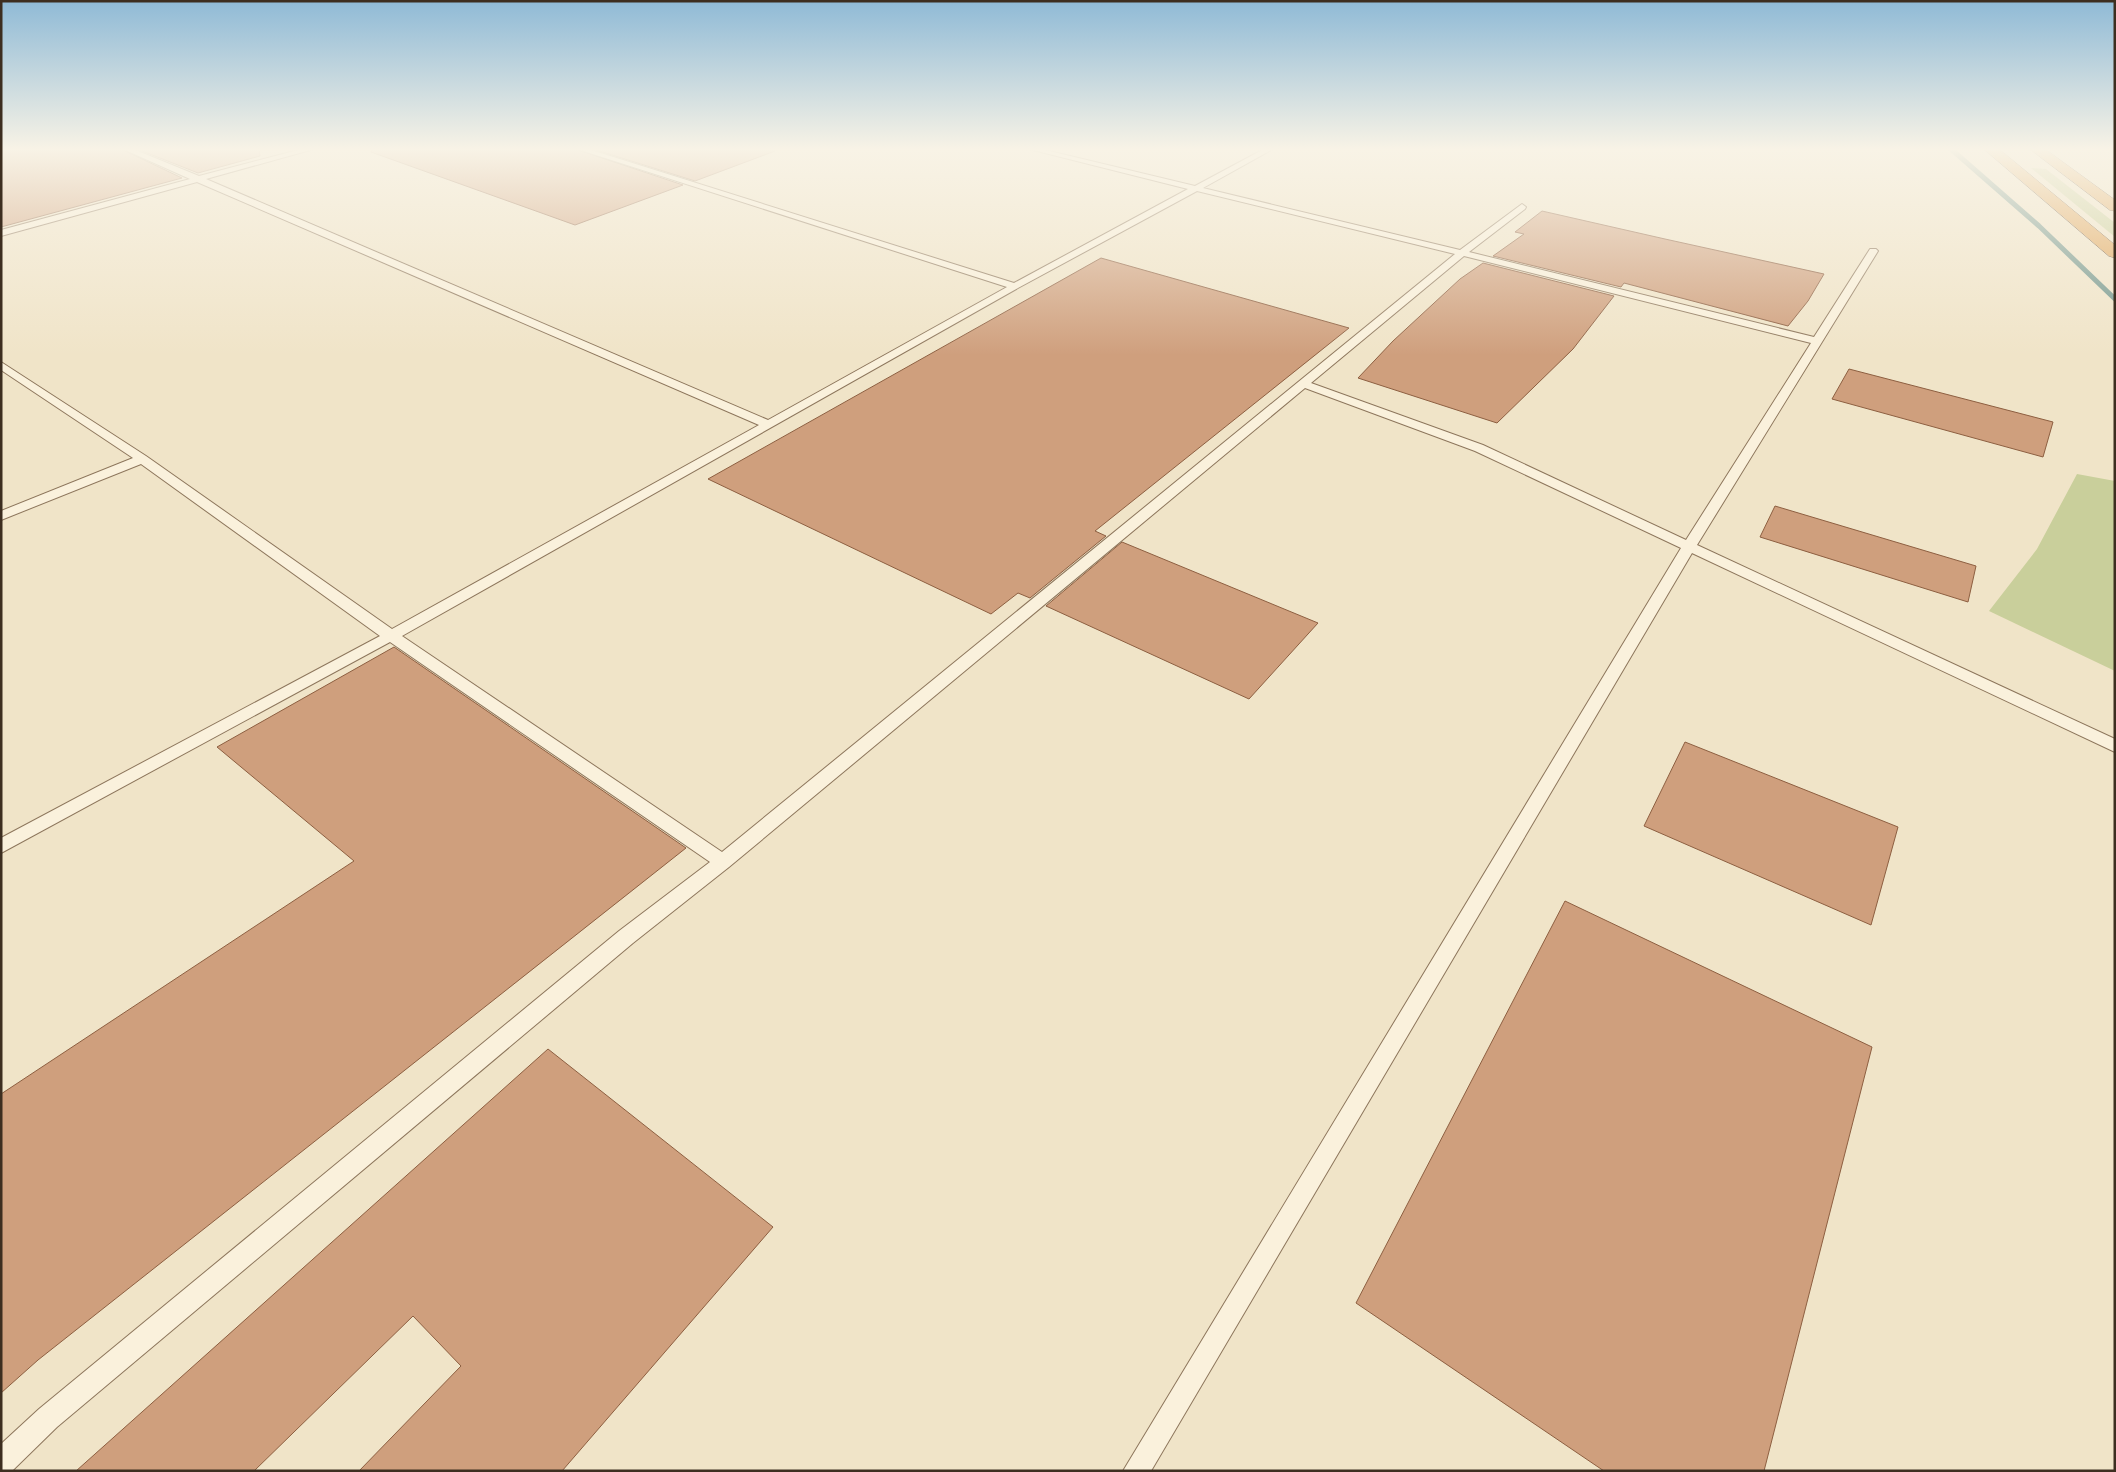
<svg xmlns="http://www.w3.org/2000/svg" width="2116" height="1472" viewBox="0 0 2116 1472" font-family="Bitter,serif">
<rect width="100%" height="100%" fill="#f0e4c8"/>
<g fill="#c9cf9b">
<path d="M2031,168l15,1 69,54v14z"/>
<path d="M2077,474l38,7v190l-126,-60 48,-62z"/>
</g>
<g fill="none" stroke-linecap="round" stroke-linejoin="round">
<path stroke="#6f938a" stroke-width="5" d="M1951,149l88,77 76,73"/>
</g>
<g fill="#cf9f7d" stroke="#8d5f41">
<path d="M1,149h120l61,29 -181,49z"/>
<path d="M137,149h122l1,7 -62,17z"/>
<path d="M372,149h203l108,36 -108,40 -204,-73z"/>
<path d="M593,149h181l1,2 -80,30z"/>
<path d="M1542,211l123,28 159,35 -16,27 -20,25 -164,-43 -3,4 -128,-31 31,-22 -9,-2z"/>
<path d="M1101,258l248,70 -254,203 11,5 -76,62 -12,-5 -27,21 -283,-135z"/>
<path d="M1483,263l131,33 -41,53 -76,74 -139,-45 35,-37 67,-62z"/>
<path d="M1849,369l204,53 -10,35 -211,-58z"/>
<path d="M1775,506l201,60 -8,36 -208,-65z"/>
<path d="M1122,542l196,81 -69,76 -203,-93z"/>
<path d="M394,647l292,201 -648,512 -37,33v-299l353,-233 -137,-114z"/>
<path d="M1685,742l213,85 -27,98 -227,-99z"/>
<path d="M1565,901l307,146 -108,424h-160l-248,-168z"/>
<path d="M548,1049l225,178 -211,244h-203l102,-105 -48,-50 -159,155h-178z"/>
</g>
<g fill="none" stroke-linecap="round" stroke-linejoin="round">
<g stroke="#8d765c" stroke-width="2">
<path id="lane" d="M123,149h10l66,27 103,-27h12l-108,30 562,241 239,-133 -430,-138h11l426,134 174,-94 -159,-40h12l154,37 69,-37h9l-70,39 257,62 62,-46 4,3 -1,2 -56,43 345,85 56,-88h6l2,2 -181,294 418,194v13l-423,-199 -541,918h-28l558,-923 -206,-97 -170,-63 -576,479 -96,76 -576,484 -45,44h-11v-27l38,-35 580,-478 91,-69 -320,-220 -389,211v-15l379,-202 -239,-172 -140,56v-9l132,-53 -132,-88v-8l145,94 246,173 367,-204 -562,-243 -196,54v-6l189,-51zM1197,191l258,63 -733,598 -320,-216 616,-348zM1464,256l347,87 -125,197 -203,-95 -172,-62z"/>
</g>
<g stroke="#5b4430" stroke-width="1">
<g id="highway">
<path d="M1984,149h15l116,96v13l-6,-2z"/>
<path d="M2030,149h15l70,51v11l-5,-1z"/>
</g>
</g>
<use href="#lane" fill="#faf1dc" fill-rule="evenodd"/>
<use href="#highway" fill="#e0a458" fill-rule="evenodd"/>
</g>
<linearGradient id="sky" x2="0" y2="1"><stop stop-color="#8fbad6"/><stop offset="0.42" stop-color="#f8f3e6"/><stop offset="1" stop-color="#f8f3e6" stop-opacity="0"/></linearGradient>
<rect width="2116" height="355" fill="url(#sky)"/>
<rect width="2116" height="1472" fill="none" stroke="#3d2e20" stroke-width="5"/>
</svg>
